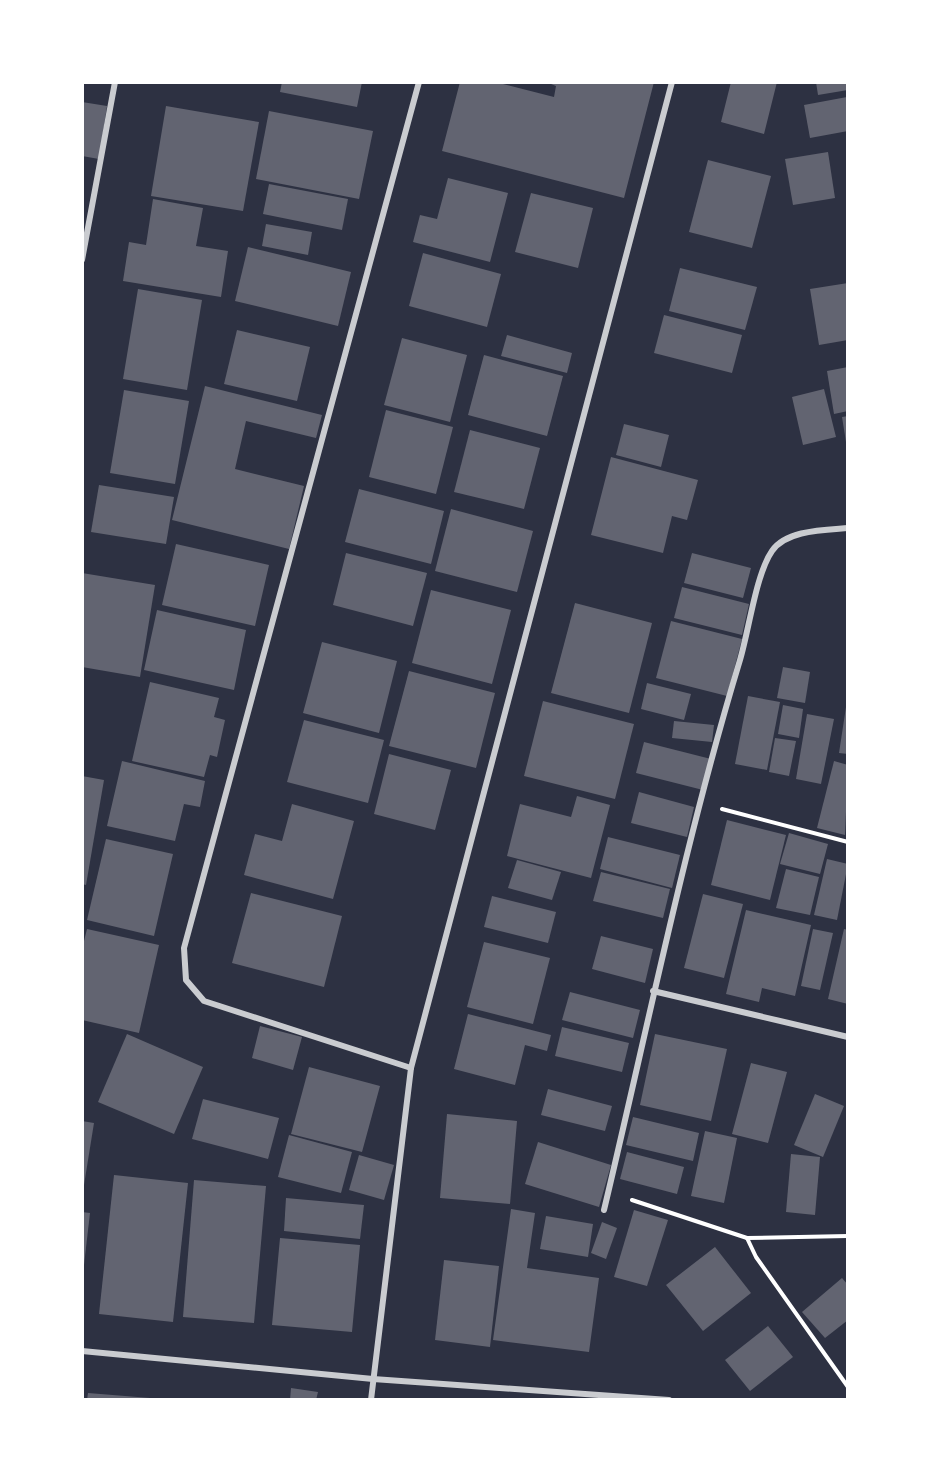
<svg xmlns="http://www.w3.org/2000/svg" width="930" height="1482" viewBox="0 0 930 1482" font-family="Roboto,sans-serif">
<rect width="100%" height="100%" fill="#2d3142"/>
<g fill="#626471">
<path d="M282,82h80l-5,25 -77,-15z"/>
<path d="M460,82h35l59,15 2,-11 -10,-4h108l-30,116 -182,-47z"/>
<path d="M731,82h46l-13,52 -43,-12z"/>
<path d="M816,82h32v8l-30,5z"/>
<path d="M847,97l1,34 -38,7 -6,-33z"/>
<path d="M82,102l25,4 -8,53 -17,-3z"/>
<path d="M166,106l93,16 -16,89 -92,-15z"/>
<path d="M269,111l104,20 -14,68 -103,-20z"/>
<path d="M828,152l7,46 -42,7 -8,-46z"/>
<path d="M708,160l63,16 -19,72 -63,-16z"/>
<path d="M448,178l60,15 -18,69 -77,-20 7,-27 17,4z"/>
<path d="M269,184l79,15 -6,31 -79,-16z"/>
<path d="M531,193l62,15 -15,60 -63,-16z"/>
<path d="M153,199l50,9 -7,38 32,5 -7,46 -98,-16 6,-39 17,3z"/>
<path d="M266,224l46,8 -4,23 -46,-9z"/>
<path d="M248,247l103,25 -13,54 -103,-25z"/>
<path d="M423,253l78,21 -14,53 -78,-21z"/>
<path d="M680,268l77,19 -12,43 -76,-19z"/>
<path d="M848,283v57l-29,5 -9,-56z"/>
<path d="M138,289l64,11 -15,90 -64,-11z"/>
<path d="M664,315l78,20 -10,38 -78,-20z"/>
<path d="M237,330l73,17 -13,54 -73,-17z"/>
<path d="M507,335l65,18 -5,20 -66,-17z"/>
<path d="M402,338l65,17 -17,67 -66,-17z"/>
<path d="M484,355l79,21 -16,60 -79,-21z"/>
<path d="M848,367v44l-14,3 -7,-43z"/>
<path d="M205,386l117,29 -6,23 -70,-17 -11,48 69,17 -15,63 -117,-29z"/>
<path d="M824,389l12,48 -33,8 -11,-48z"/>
<path d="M124,390l65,11 -14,83 -65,-11z"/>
<path d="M386,410l67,17 -17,67 -67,-17z"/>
<path d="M848,416v26h-2l-4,-25z"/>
<path d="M624,424l45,11 -8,32 -45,-12z"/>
<path d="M470,430l70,18 -16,61 -70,-17z"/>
<path d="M611,457l87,23 -11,40 -15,-4 -9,37 -72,-18z"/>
<path d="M99,485l75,12 -8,47 -75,-12z"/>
<path d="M359,489l85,22 -13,53 -86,-22z"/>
<path d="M451,509l82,22 -16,61 -82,-21z"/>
<path d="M176,544l93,21 -14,61 -93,-21z"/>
<path d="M346,553l81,20 -14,53 -80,-21z"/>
<path d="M692,553l59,15 -8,30 -59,-15z"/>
<path d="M82,573l73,12 -15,92 -58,-10z"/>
<path d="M682,587l67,17 -7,31 -68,-17z"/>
<path d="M431,590l80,20 -19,74 -80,-21z"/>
<path d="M575,603l77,20 -23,90 -78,-20z"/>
<path d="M157,610l89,20 -12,60 -90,-20z"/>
<path d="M671,621l71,18 -15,57 -71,-18z"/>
<path d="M322,642l75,19 -18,72 -76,-20z"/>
<path d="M783,667l27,5 -5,31 -28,-5z"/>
<path d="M409,671l86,22 -19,75 -87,-22z"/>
<path d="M150,682l69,16 -5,19 11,3 -8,37 -7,-2 -6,22 -72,-16z"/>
<path d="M647,683l44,11 -7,26 -43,-11z"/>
<path d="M748,696l32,6 -13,68 -32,-6z"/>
<path d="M543,701l91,23 -19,75 -91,-23z"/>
<path d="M783,705l20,4 -4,29 -21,-4z"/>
<path d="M846,707h2v47l-9,-1z"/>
<path d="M807,714l27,5 -13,65 -25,-5z"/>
<path d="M304,720l80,20 -16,63 -81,-21z"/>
<path d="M674,721l40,4 -2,17 -40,-4z"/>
<path d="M775,738l21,3 -7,35 -20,-4z"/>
<path d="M644,742l67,17 -8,31 -67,-17z"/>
<path d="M389,754l62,16 -16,60 -61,-16z"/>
<path d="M122,761l83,20 -5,26 -16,-3 -9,37 -68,-15z"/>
<path d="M834,761l14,4 -3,70 -28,-7z"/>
<path d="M82,776l22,4 -18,105 -4,-1z"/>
<path d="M639,792l55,15 -7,30 -56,-14z"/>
<path d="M577,796l33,9 -19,73 -84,-22 13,-52 51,13z"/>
<path d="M292,804l62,17 -21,78 -89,-24 11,-41 27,7z"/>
<path d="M727,820l59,15 -16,65 -59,-15z"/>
<path d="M789,833l39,11 -8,30 -40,-10z"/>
<path d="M608,837l72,18 -8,33 -72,-19z"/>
<path d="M106,839l67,15 -19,82 -67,-16z"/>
<path d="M827,859l21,5 -11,56 -23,-5z"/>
<path d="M517,860l44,12 -9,28 -44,-12z"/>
<path d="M786,869l33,8 -9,38 -34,-7z"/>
<path d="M601,872l69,17 -7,29 -70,-17z"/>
<path d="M251,893l91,23 -18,71 -92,-24z"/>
<path d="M703,894l40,10 -19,74 -40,-10z"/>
<path d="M492,896l64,16 -8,31 -64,-16z"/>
<path d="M746,910l65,15 -16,71 -33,-8 -3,14 -33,-8z"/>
<path d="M87,929l72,16 -20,88 -57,-13v-71z"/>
<path d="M813,929l20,4 -13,57 -19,-4z"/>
<path d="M844,929l4,1v74l-20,-5z"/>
<path d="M601,936l52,13 -8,34 -53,-14z"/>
<path d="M484,942l66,16 -17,66 -66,-17z"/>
<path d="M570,992l70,18 -7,28 -71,-18z"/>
<path d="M468,1014l83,21 -4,16 -22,-6 -10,40 -61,-16z"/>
<path d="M260,1026l42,11 -9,33 -41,-12z"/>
<path d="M562,1027l67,16 -7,29 -67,-16z"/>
<path d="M127,1034l76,33 -29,67 -76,-32z"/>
<path d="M655,1034l72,15 -16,72 -71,-16z"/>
<path d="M751,1063l36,9 -19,71 -36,-9z"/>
<path d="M309,1067l71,19 -18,66 -71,-18z"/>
<path d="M548,1089l64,17 -7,25 -64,-16z"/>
<path d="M815,1094l29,12 -21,51 -29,-12z"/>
<path d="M203,1099l76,19 -11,41 -76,-20z"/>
<path d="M447,1114l70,7 -7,83 -70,-6z"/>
<path d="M633,1117l66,16 -6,28 -67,-16z"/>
<path d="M82,1121l12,2 -10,62h-2z"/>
<path d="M705,1131l32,7 -13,65 -33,-7z"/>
<path d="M289,1135l63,17 -11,41 -63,-16z"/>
<path d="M538,1142l73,23 -12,42 -74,-23z"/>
<path d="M627,1152l57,15 -7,27 -57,-15z"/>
<path d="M791,1154l29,3 -5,58 -29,-3z"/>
<path d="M359,1155l35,10 -10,35 -35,-10z"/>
<path d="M114,1175l74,8 -15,139 -74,-8z"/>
<path d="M194,1180l72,6 -12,137 -71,-6z"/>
<path d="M286,1198l78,7 -4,34 -76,-8z"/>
<path d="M511,1209l24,4 -8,55 72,10 -10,74 -96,-12z"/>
<path d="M634,1210l34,10 -21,66 -33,-9z"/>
<path d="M82,1212l8,1 -6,52h-2z"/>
<path d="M546,1216l47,8 -5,33 -48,-8z"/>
<path d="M602,1222l15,6 -11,31 -15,-6z"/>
<path d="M280,1238l80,7 -8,87 -80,-7z"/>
<path d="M715,1247l36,46 -48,38 -37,-46z"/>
<path d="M444,1260l55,6 -9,81 -55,-7z"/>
<path d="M842,1278l6,7v35l-23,18 -23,-26z"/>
<path d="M768,1326l25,31 -43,34 -25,-31z"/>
<path d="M291,1388l27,4 -2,8h-26z"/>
<path d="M88,1393l62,5v2h-63z"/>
</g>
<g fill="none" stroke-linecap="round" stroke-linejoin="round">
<g stroke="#fff" stroke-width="4">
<path d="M722,809l126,33"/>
<path d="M632,1200l115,38 101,-2"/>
<path d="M747,1238l9,19 92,130"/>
</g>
<g stroke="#caccd0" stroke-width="6">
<path d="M82,260l33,-178"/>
<path d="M653,991l195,46"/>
<path d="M411,1068l-207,-67 -18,-21 -2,-32 235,-866"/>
<path d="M604,1210c44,-184 81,-369 136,-550 9,-30 16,-86 32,-109 14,-21 52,-21 76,-23"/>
<path d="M82,1351l291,28 296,21"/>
<path d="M371,1400l40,-332 261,-986"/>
</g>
</g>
<rect width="930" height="1482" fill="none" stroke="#ffffff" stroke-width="168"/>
</svg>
